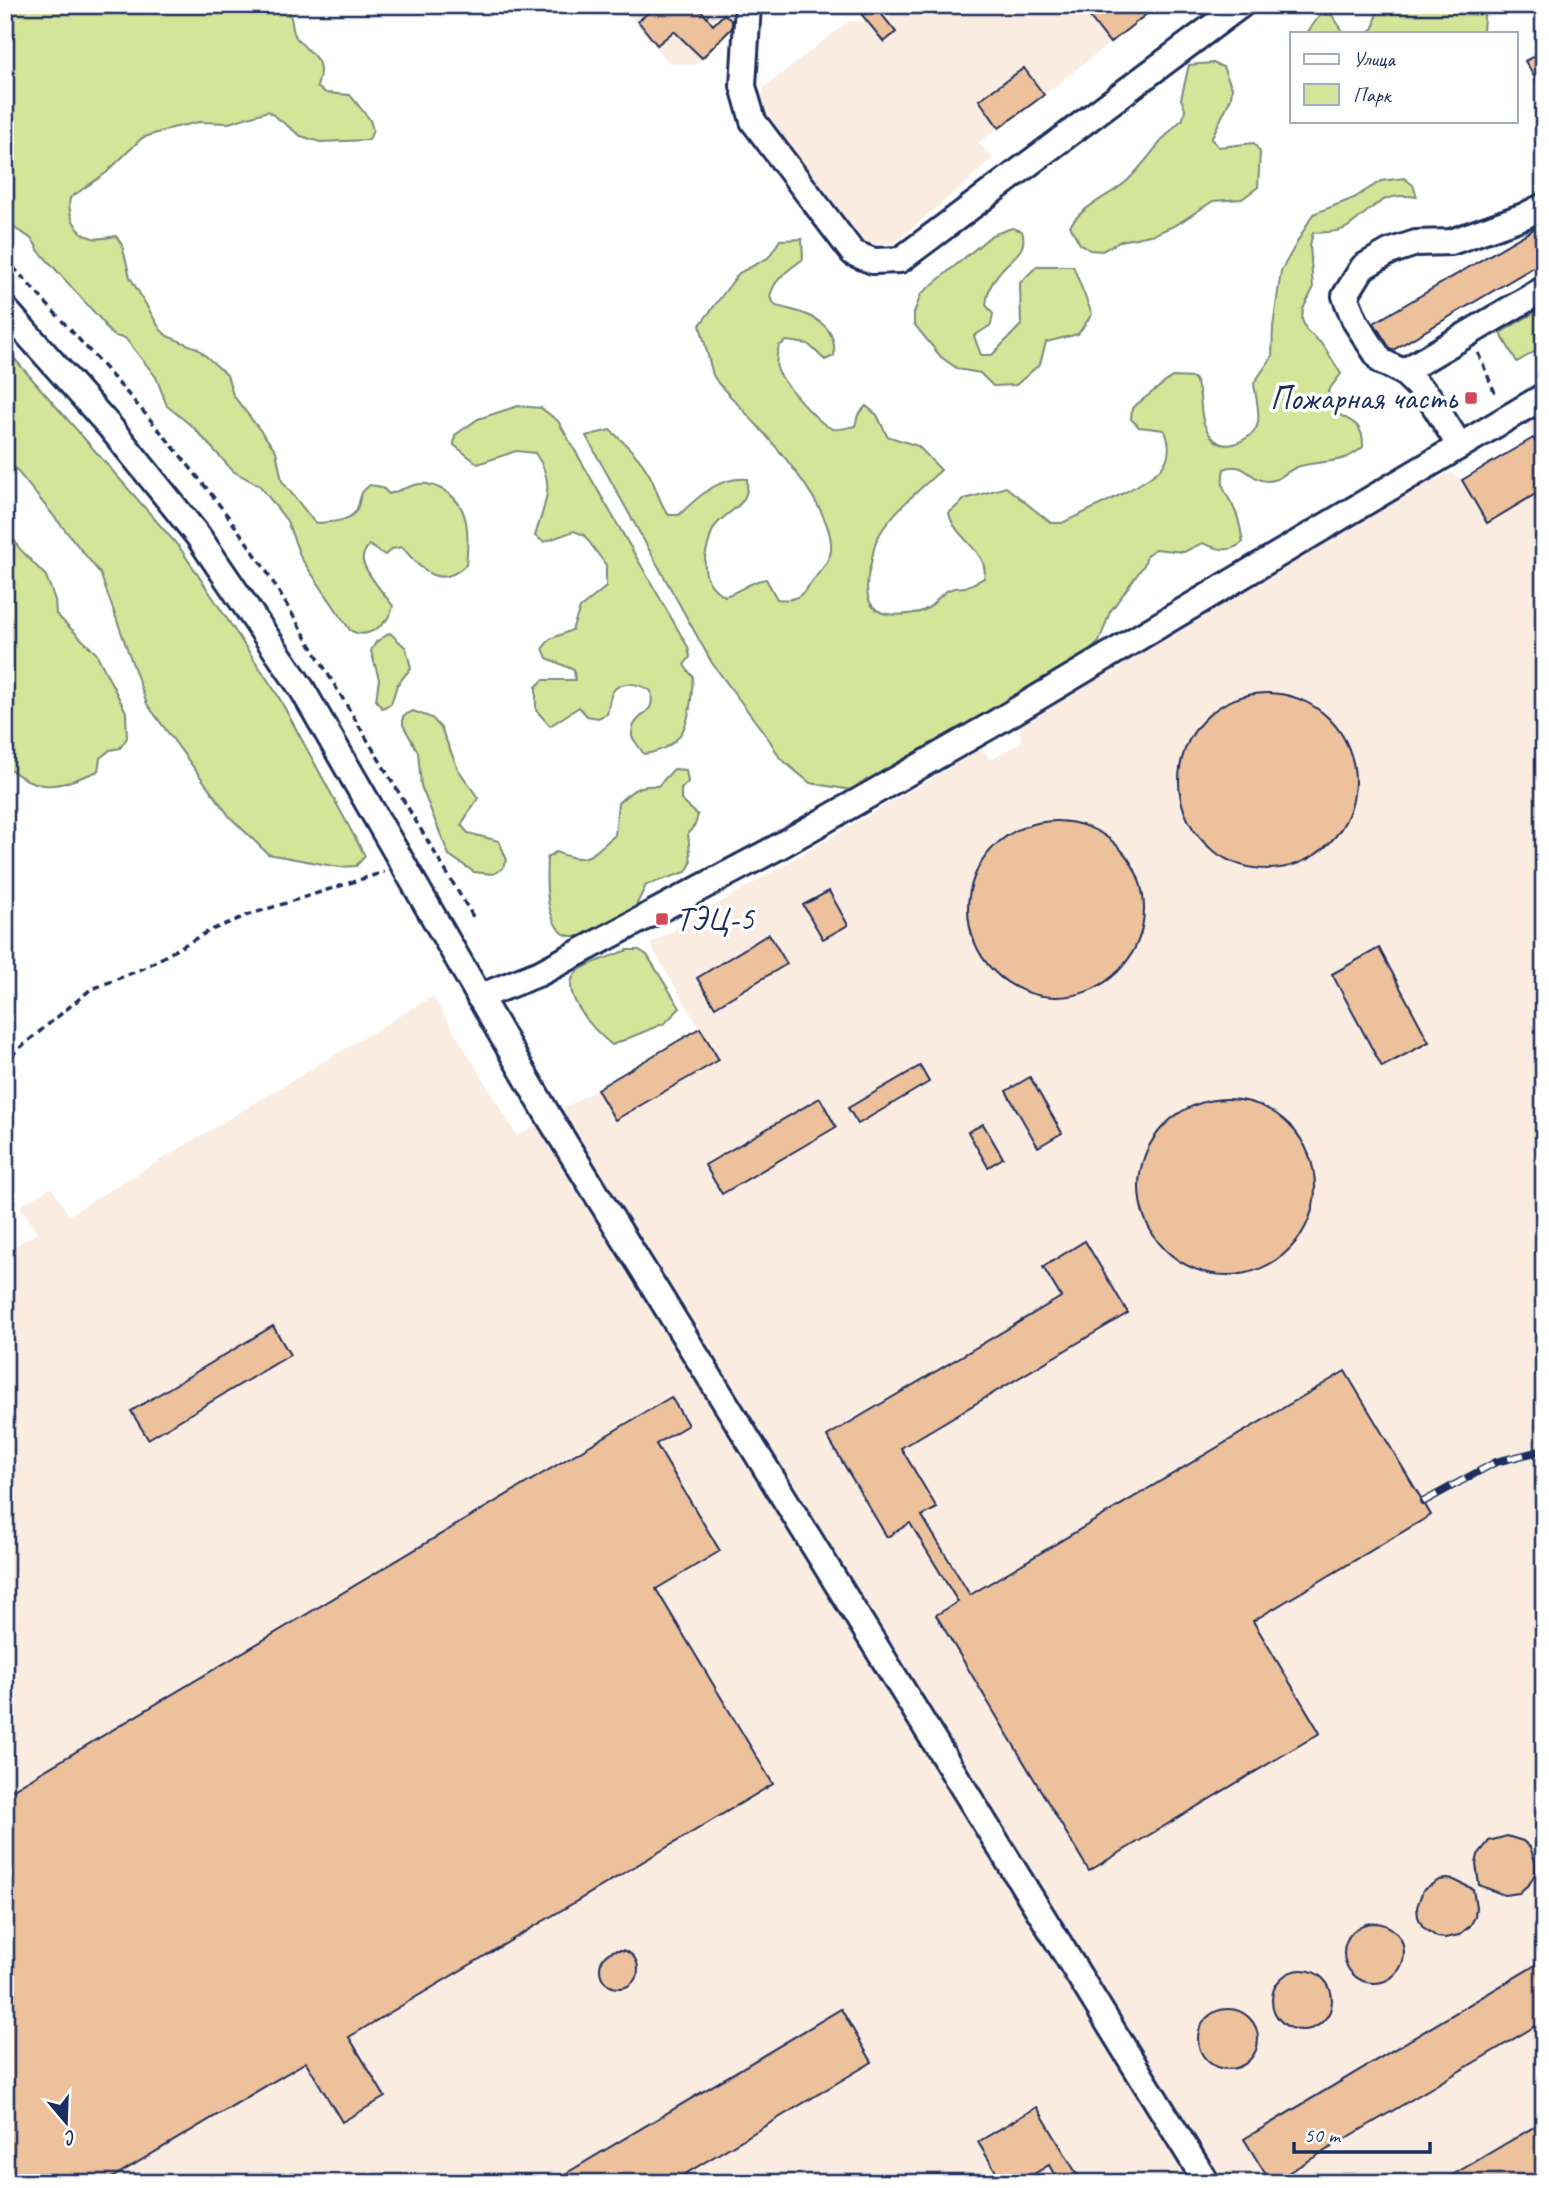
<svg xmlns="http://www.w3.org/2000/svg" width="1549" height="2188" viewBox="0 0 1549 2188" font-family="Caveat,sans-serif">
<rect width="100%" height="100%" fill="#fff"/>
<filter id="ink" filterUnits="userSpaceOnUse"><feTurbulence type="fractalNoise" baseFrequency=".0143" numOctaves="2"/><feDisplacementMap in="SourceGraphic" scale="14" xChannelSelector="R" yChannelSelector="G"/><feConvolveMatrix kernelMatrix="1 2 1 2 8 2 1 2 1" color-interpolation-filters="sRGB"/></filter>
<g filter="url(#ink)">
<g fill="#faece1">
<path d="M621,5h107l13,17 -46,43 -26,-2z"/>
<path d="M851,5h307l-114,90 -66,48 15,14 -25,24 -75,63h-27l-105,-129 2,-27 86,-67h16z"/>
<path d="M1544,406v1777h-1539v-931l32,-19 -17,-27 31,-19 18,28 364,-219 84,140 183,-107 -50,-85 332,-196 9,12 31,-19 -3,-15 409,-247 8,1 14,-8 12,8 71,-42 -7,-14 5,-11z"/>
</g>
<g fill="#d4e599" stroke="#788a7c" stroke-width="2">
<path d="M5,5h280c10,13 5,23 11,32 14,20 31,18 21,50l9,6 24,2 20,25 3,10 -4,10 -49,2 -19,-6 -33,-25 -39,12 -30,-1 -27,6 -30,10 -36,35 -36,25c-3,15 6,37 23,40 7,2 16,-1 23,-2l6,9 8,32 30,52 7,7 30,12 30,27 6,20 43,56 6,30 33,42c13,-1 36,0 42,-14 5,-13 1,-15 13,-24l12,2 7,7c10,-3 21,-9 31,-10 7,-1 15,2 21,5 30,14 28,47 25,76 -28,26 -45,4 -64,-18l-10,2 -7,6 -16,-10c-4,5 -7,10 -6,16 2,12 23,35 30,45 -4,18 -26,35 -43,24l-49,-72 -14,-37 -27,-35 -27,-15 -40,-44 -26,-21 -11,-29 -31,-39c-12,-1 -17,-5 -22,-16l-65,-72c-7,-20 -23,-14 -33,-33z"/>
<path d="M1378,5h107l-2,26 -3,2h-113l7,-5z"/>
<path d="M1320,15h12l12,18h6h-43z"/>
<path d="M1213,63l10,4 9,21 -1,10 -20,41 8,8 35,-4 6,9 -2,35 -16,12 -29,2 -37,24 -21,9 -34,7 -19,10 -12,-1 -10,-6 -10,-18c13,-21 39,-29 57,-45 20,-19 34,-44 56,-62l2,-10 -4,-10 8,-34z"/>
<path d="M1404,178l9,7 4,12c-38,-6 -44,13 -71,31 -8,5 -23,4 -33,5l-3,12 3,44 -10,20 -1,10 4,11 17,15 18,29 -13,17 4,20c19,10 32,12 31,36 -5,4 -12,9 -18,11 -16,5 -33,4 -48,9 -11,4 -17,14 -29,14 -19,0 -22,-21 -44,-12 -5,23 5,25 12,44 4,9 5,20 7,29 -14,12 -25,7 -41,1l-18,9 -29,-3 -8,6 -3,10 -34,47 -11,30 -16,15 -232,133 -41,-7 -30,-25 -10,-17 -58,-78 -126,-227 24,-6c14,12 30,28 39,44 8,13 9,29 20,41h10c20,-19 39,-38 68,-36 3,28 -16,28 -31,46 -5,6 -6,14 -8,20 -7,22 -4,40 17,51 15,-4 25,-15 41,-17l11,20c21,3 26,-5 38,-21 6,-8 15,-17 16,-28 4,-48 -81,-132 -113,-167l-5,-8 -13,-50 39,-52 29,-15 12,-18 22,-1 1,20c-14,11 -29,19 -33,38l6,9c27,6 62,14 58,50l-9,4 -17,-16 -21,-3 -8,5c-2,8 -4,14 -2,22 4,13 42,57 56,61 7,1 16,-2 22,-3l3,-11 8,-9 11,9 10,21 31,10 23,24c-20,18 -50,43 -63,67 -4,7 -5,18 -7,26 -11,40 0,58 44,50 21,-4 20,-17 34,-23 5,-3 10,-2 16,-3 6,-2 13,-6 19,-9 6,-27 -30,-39 -35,-65l16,-14 41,-12 45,36h11c23,-11 87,-39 101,-57 8,-11 7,-25 1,-36l-25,-3 -8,-8 1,-11 40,-31 22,1c10,17 4,33 11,48 2,6 8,14 14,17 13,6 37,-6 39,-21 2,-12 -3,-27 -4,-39l18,-26 1,-30 8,-56 32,-57 41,-16 27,-17z"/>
<path d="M1012,228l10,3c7,21 -12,27 -23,42 -8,9 -12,20 -13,32l7,9 -2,11 -17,11 7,19h11l29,-30 -1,-42 17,-17h36l19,48 -14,20 -32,8 -6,22 -24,21 -23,1 -13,-13 -22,-4 -17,-12 -27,-33v-11l7,-19 71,-59z"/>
<path d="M1544,307v39l-27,16 -17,-29z"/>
<path d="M5,348l175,200 97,146 88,162 -9,10 -17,1 -71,-13 -38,-37 -83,-113 -47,-131 -95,-117z"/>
<path d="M518,406l23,2 17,13 130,226 2,10 -6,8 9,12c-3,36 -3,71 -49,77l-12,-17c0,-4 0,-8 2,-12 9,-16 21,-10 17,-34 -11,-7 -28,-12 -38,0 -4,6 -4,16 -6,23l-9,4 -11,-2 -8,-9 -29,19 -14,-16v-23l7,-7h32l-1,-10 -27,-12 -4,-10 7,-9 22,-9 8,-22 26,-21v-22l-22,-30 -10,-4 -30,11 -9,-6c10,-34 22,-52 0,-83l-19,-2 -38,13 -24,-19 1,-10 23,-16z"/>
<path d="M5,524l14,24 27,28 9,24 1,14 40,39 30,59 1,26 -7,10 -10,2 -10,8 -2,13c-39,15 -57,25 -93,-6z"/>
<path d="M390,633l16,15 5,20 -14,17 -6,19 -9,4 -6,-8 3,-21 -8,-28 5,-9z"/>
<path d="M413,711l19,7 9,10 17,41 20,29 -17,27 7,8 31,8 8,19 -5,9 -9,5 -19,-2 -25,-17 -28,-69 -3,-34 -15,-27v-9z"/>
<path d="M674,769l12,1 2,12 -7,7v11l17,15 -3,10 -7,8 3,30 -5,9 -40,13c-4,8 -9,22 -16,28 -15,11 -59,37 -73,14 -12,-20 -11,-47 -10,-69l9,-6c32,13 34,4 59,-17l3,-32c13,-12 21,-19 40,-17z"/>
<path d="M628,950h11l8,5 33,53 -15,15 -53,22c-15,-12 -56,-53 -35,-73 7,-7 40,-18 51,-22z"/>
</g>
<g fill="#edc19c" stroke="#1b2f5e" stroke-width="2">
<path d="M658,5h39l16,20 11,-11 8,7v7l-30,30 -28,-27 -17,14 -19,-24z"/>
<path d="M874,5l22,27 -12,10 -22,-27z"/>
<path d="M1103,5h55l-48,38 -21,-27z"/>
<path d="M1544,51v43l-19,-33z"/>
<path d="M1024,68l20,27 -45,33 -20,-28z"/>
<path d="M1544,223v38l-151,89h-2l-17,-27z"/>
<path d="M1533,438l11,17v34l-57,34 -25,-43z"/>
<circle cx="1267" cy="781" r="88"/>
<circle cx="1056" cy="909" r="88"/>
<path d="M829,891l19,34 -25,14 -20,-34z"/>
<path d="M769,934l18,30 -72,43 -18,-29z"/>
<path d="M1379,948l50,94 -47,25 -50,-93z"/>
<path d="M700,1028l19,32 -104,60 -18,-31z"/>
<path d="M920,1066l9,16 -71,42 -10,-16z"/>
<path d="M1030,1077l32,56 -24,14 -32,-56z"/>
<path d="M820,1098l16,29 -114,67 -17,-29z"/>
<circle cx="1227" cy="1187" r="88"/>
<path d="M983,1124l20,34 -15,9 -20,-35z"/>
<path d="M1085,1241l43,72 -227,135 36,60 -15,8 48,79 375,-224 86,144 -178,106 67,112 -231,138 -153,-256 22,-13 -48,-79 -23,14 -60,-101 234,-139 -18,-30z"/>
<path d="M273,1326l17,29 -142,84 -17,-28z"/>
<path d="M671,1397l17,28 -32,19 64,107 -64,38 117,195 -424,253 36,60 -43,25 -36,-60 -203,121h-98v-389z"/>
<path d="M1507,1836l16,5 7,6 6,17 -1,10 -5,9 -11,10 -15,2 -25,-10 -3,-21 2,-9 11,-14z"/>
<path d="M1447,1879l7,1 19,9 3,18 -1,10 -5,9 -11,9 -14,3 -8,-1 -14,-10 -5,-10 -1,-10 6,-17 16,-10z"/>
<circle cx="1374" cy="1953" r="30"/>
<circle cx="619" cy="1969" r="19"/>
<path d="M1544,1960v61l-273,162 -27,-44z"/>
<circle cx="1302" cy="2000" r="30"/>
<path d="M841,2009l31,53 -202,121h-120z"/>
<circle cx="1228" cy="2039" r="30"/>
<path d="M1037,2107l45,76h-23l-10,-18 -30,18h-16l-25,-41z"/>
<path d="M1544,2121v62h-105z"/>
</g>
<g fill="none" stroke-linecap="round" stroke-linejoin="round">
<g stroke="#1b2f5e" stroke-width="30">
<g id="minor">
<path d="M748,5l-5,81 10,35 100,132 20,8 27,-1 341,-255"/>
<path d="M5,309l105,118 88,109 104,153 247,428 658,1066"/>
<path d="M1403,372l141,-83"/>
<path d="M1460,446l-31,-49 -26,-25 -22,-11 -26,-40 -10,-25 18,-29 26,-15 27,-9 35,-1 73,-26 20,-10"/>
<path d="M479,997l61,-24 236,-125 214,-122 554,-330"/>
</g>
</g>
<g stroke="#1b2f5e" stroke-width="3.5" stroke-dasharray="7 5" stroke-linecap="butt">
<path d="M5,258c91,101 187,200 262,314l208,348"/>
<path d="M1478,353l17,40"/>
<path d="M5,1067l11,-16 74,-61 54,-22 65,-37 39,-16 136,-43"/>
</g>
<use href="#minor" stroke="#fff" stroke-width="24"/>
<g stroke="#1b2f5e" stroke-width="8">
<path id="rail" d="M1423,1502l73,-40 48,-12"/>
</g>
<use href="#rail" stroke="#fff" stroke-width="5" stroke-dasharray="16" stroke-linecap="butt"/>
</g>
</g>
<g fill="#d1495b" stroke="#fff" stroke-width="2.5">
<rect x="1464" y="391" width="14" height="14" rx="3.5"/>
<rect x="655" y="912" width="14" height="14" rx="3.5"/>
</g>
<g text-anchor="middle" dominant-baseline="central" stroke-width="7" stroke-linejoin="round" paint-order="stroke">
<g font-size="33" fill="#1b2f5e" stroke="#fff" text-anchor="end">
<text x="1457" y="398">Пожарная часть</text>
<text x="676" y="919" text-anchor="start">ТЭЦ-5</text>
</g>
</g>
<rect width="1549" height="2188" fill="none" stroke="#fff" stroke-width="28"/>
<rect x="14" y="14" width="1521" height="2160" fill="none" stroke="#1b2f5e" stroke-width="2.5" filter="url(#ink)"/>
<rect x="1290" y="32" width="228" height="91" fill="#ffffff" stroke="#a4acbf" stroke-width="2"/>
<rect x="1304" y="54" width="35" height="10" fill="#ffffff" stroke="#a4acbf" stroke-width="2"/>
<text x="1353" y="66" font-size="21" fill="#1b2f5e">Улица</text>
<rect x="1304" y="84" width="35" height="21" fill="#d4e599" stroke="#a4acbf" stroke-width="2"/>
<text x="1353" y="102" font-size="21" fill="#1b2f5e">Парк</text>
<g transform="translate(66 2122) rotate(161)" stroke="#ffffff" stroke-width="5" paint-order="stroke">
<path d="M0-5L12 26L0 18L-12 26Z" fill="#1b2f5e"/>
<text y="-10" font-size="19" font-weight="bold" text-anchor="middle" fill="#1b2f5e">С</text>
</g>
<path d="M1294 2142v10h136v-10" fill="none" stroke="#1b2f5e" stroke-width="3.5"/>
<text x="1304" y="2142" font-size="21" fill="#1b2f5e" stroke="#ffffff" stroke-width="5" paint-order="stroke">50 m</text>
</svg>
